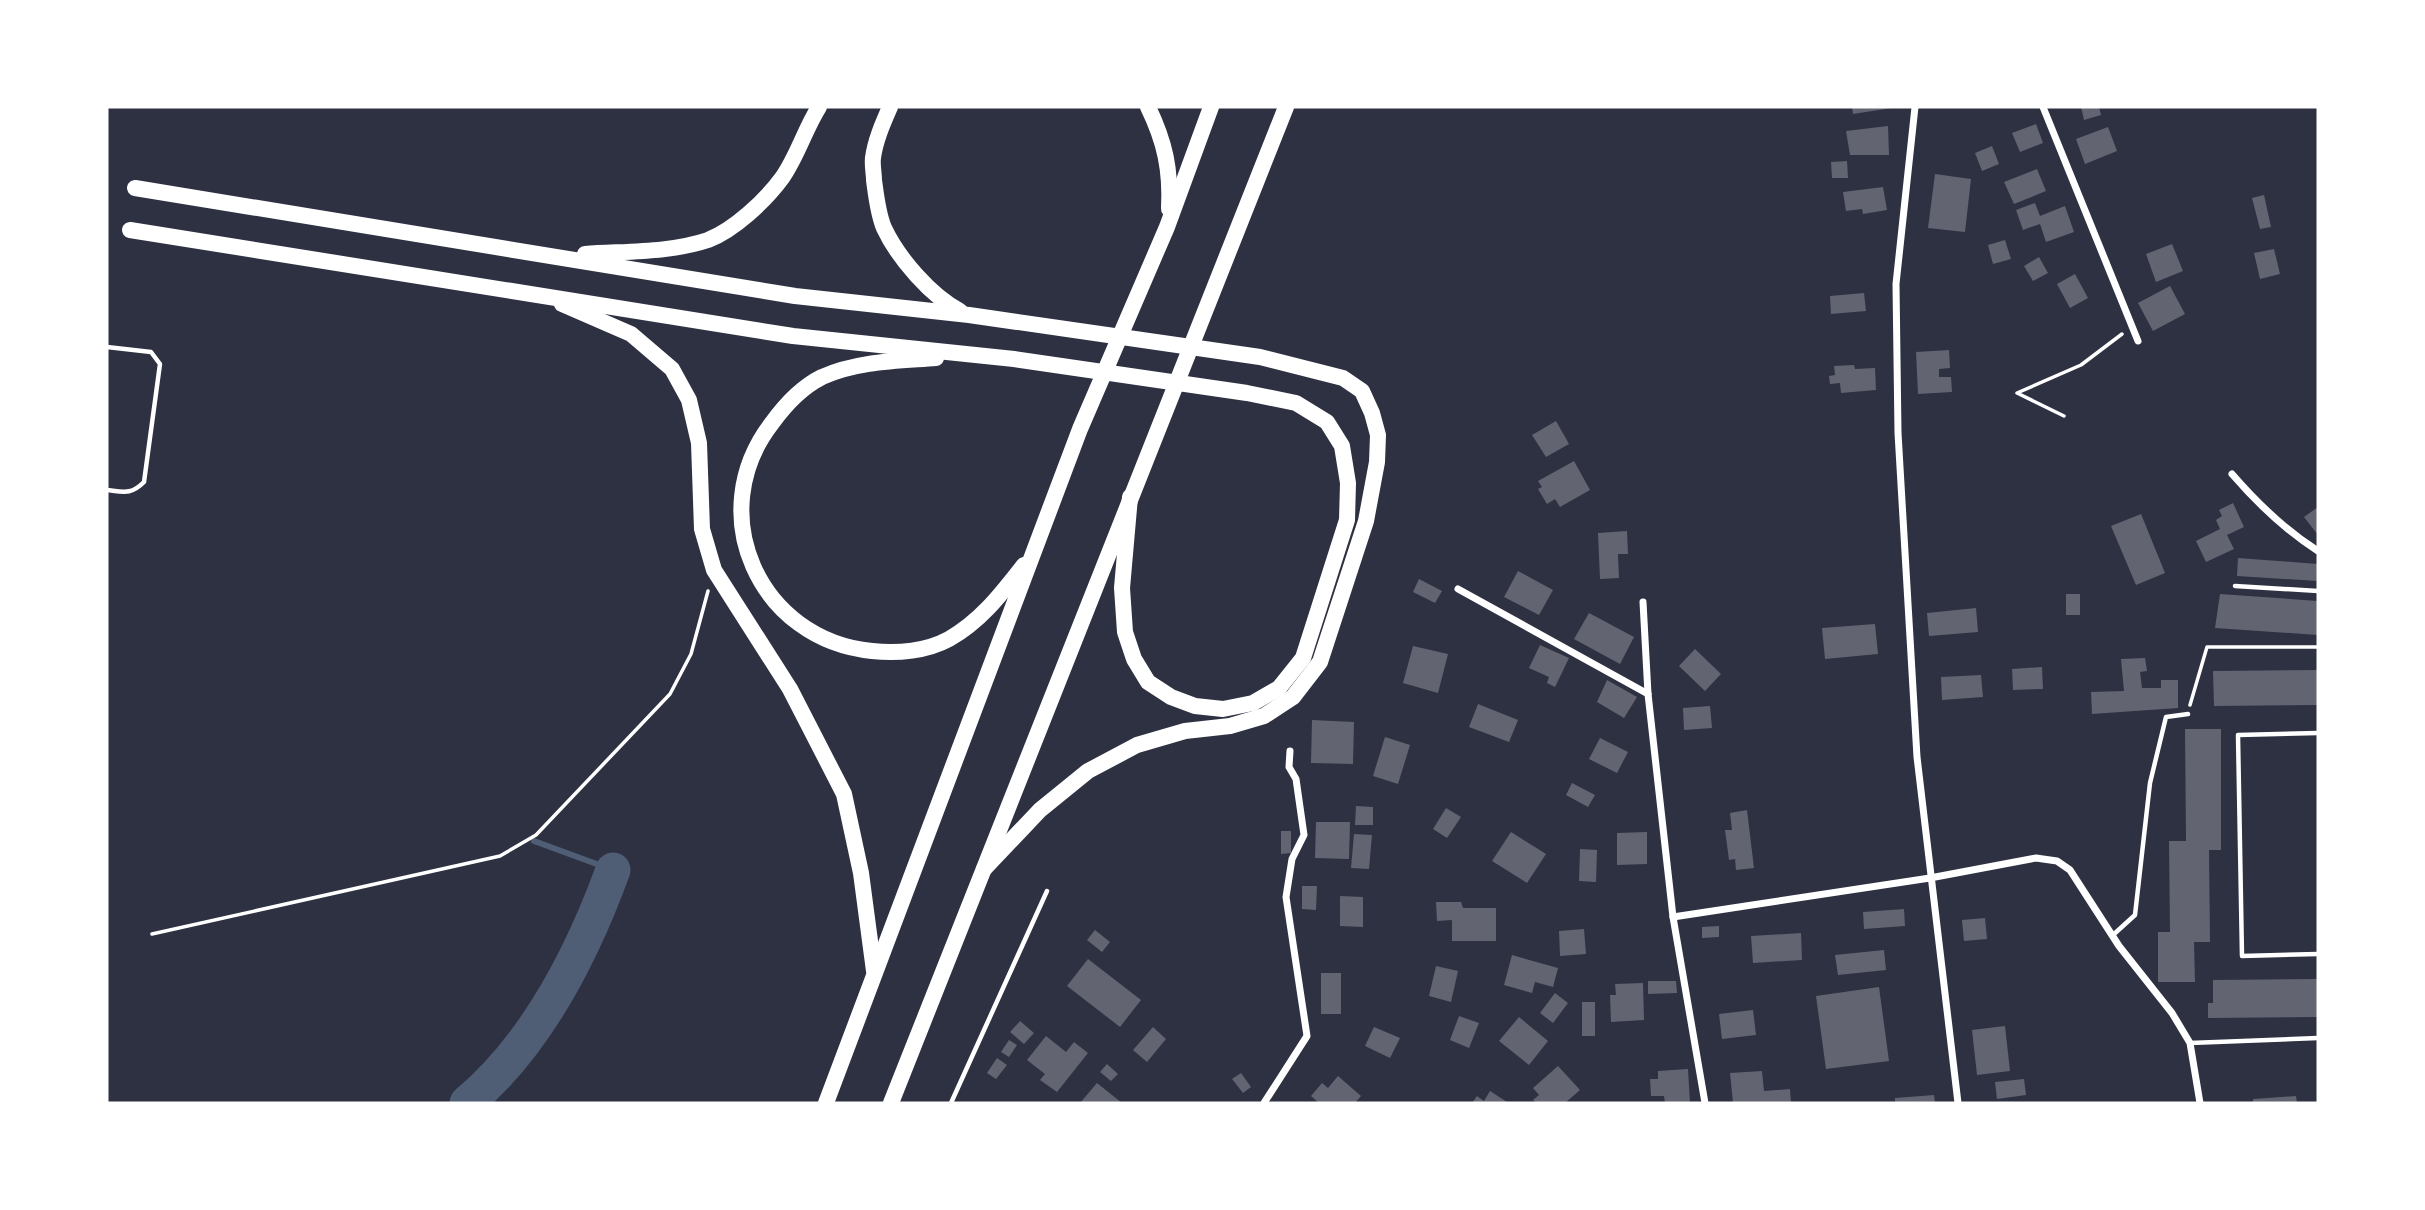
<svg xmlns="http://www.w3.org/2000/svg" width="2425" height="1210" viewBox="0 0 2425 1210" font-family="'Alegreya Sans',sans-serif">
<rect width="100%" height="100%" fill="#2d3142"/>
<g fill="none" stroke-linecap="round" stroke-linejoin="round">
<path stroke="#4f5d75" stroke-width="6" d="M534,841l79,29"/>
<path stroke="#4f5d75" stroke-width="35" d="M467,1103c70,-59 115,-148 146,-233"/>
</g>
<g fill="#626471">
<path d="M1852,107h40v1l-39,6z"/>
<path d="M2081,107h18l2,8 -17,5z"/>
<path d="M2036,124l7,19 -23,9 -8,-19z"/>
<path d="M1888,126l1,29h-39l-4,-24z"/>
<path d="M2108,127l9,24 -32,13 -9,-25z"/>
<path d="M1992,146l7,18 -17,7 -7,-18z"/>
<path d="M1847,161l1,17h-16l-1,-16z"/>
<path d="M2037,169l9,22 -32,13 -10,-22z"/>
<path d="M1935,174l36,5 -6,53 -37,-4z"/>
<path d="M1883,187l4,23 -24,4 -1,-5 -16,2 -3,-19z"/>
<path d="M2264,195l7,32 -11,2 -8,-31z"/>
<path d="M2035,203l5,13 25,-10 9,26 -28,10 -6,-18 -17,6 -7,-20z"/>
<path d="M2005,240l6,19 -18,5 -5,-19z"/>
<path d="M2172,244l11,27 -27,11 -10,-28z"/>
<path d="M2274,249l6,25 -20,5 -6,-26z"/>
<path d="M2039,257l9,16 -15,8 -9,-15z"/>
<path d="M2075,274l13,24 -18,10 -13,-24z"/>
<path d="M2170,286l15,28 -32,17 -15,-28z"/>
<path d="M1864,293l2,18 -35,3 -1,-18z"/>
<path d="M1949,350l1,18 -11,1v8h12l1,15 -34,2 -2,-42z"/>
<path d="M1854,365l1,4 20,-1 1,22 -35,3 -1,-10 -10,1 -1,-8 6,-1 -1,-9z"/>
<path d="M1556,421l13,23 -23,13 -14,-22z"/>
<path d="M1574,461l16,29 -30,17 -5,-8 -8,5 -9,-15 4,-2 -4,-6z"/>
<path d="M2233,503l11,24 -17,8 7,14 -28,13 -10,-21 24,-12 -4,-9 6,-4 -3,-6z"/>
<path d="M2318,507v28l-14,-18z"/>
<path d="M2141,514l24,59 -29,12 -25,-59z"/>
<path d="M1627,531l1,23h-10l1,24 -19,1 -2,-46z"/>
<path d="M2238,558l80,6v17l-81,-5z"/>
<path d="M1518,571l35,19 -14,25 -35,-18z"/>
<path d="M1419,579l23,12 -7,12 -22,-11z"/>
<rect x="2066" y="594" width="14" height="21"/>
<path d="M2220,594l98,7v34l-103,-7z"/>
<path d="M1976,608l2,24 -49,4 -2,-23z"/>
<path d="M1589,613l45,24 -14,27 -46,-25z"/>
<path d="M1875,624l3,30 -53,5 -3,-31z"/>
<path d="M1540,645l29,13 -14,29 -8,-4 2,-6 -20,-9z"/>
<path d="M1413,646l35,8 -10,39 -35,-10z"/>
<path d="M1695,649l26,25 -16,17 -26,-25z"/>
<path d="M2145,658l2,13 -7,1 2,16h19v-8h17v28l-86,6 -1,-22 33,-1 -3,-32z"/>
<path d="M2042,667l1,22 -30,1 -1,-21z"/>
<path d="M2318,670v35l-104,1 -1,-35z"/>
<path d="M1981,675l2,22 -41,3 -1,-23z"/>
<path d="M1607,680l30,17 -13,21 -27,-16z"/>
<path d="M1478,704l40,16 -9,22 -40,-15z"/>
<path d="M1710,706l2,22 -28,2 -1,-22z"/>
<path d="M1312,720l42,2 -1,42 -42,-1z"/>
<path d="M2185,729h36v121h-12l1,92h-16l1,40h-37v-50h12l-1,-91h17z"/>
<path d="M1385,737l25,8 -12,39 -25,-8z"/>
<path d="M1600,738l28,14 -11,21 -28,-14z"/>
<path d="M1572,783l23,12 -7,12 -22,-12z"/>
<path d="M1356,806l17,1v18h-18z"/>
<path d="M1446,808l15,9 -14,21 -14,-9z"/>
<path d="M1747,810l7,58 -18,2 -1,-11 -6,1 -4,-30h7l-2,-17z"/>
<path d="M1316,822h34l-1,37 -34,-1z"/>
<path d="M1281,831h10v22l-10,1z"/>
<path d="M1511,832l35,22 -19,29 -35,-22z"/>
<path d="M1647,832v32l-30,1v-32z"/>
<path d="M1354,834l18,1 -3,34 -18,-1z"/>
<path d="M1580,849l17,1 -1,32 -17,-1z"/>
<path d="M1302,886h15l-1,24 -14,-1z"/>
<path d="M1340,896l23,1v30l-23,-1z"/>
<path d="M1436,902h25l2,6h33v33h-44v-21l-15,1z"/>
<path d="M1904,909l1,17 -41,3 -1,-17z"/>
<path d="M1985,918l2,21 -23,2 -2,-21z"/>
<path d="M1719,926v11l-17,1v-11z"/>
<path d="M1584,929l2,25 -26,2 -1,-25z"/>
<path d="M1095,930l15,12 -8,10 -15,-12z"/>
<path d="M1801,933l1,27 -49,3 -2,-27z"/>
<path d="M1884,950l2,20 -48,5 -3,-20z"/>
<path d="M1512,955l46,13 -5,19 -18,-5 -3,11 -28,-8z"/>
<path d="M1088,959l53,41 -21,27 -53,-41z"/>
<path d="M1436,966l22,5 -7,31 -22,-6z"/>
<rect x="1321" y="973" width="20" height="41"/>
<path d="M2318,979v38l-110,1v-15h5v-23z"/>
<path d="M1648,981h28l1,12 -29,1z"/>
<path d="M1643,983l1,37 -33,2 -1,-27h6l-1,-11z"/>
<path d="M1879,987l10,74 -63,8 -10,-73z"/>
<path d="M1555,993l13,10 -15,20 -13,-10z"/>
<rect x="1582" y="1002" width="13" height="34"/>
<path d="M1753,1010l3,25 -34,4 -3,-25z"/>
<path d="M1459,1016l20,7 -10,25 -19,-8z"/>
<path d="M1519,1017l29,24 -19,24 -30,-24z"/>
<path d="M1020,1021l14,12 -10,11 -14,-12z"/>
<path d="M2005,1026l5,45 -33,4 -5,-45z"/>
<path d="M1153,1027l13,12 -19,23 -14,-12z"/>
<path d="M1374,1027l26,11 -10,20 -25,-12z"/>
<path d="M1046,1036l20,16 8,-10 14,11 -31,39 -17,-12 5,-6 -18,-14z"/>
<path d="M1009,1040l8,5 -8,12 -8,-5z"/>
<path d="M997,1058l10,7 -11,14 -9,-6z"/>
<path d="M1107,1064l11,10 -7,7 -11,-9z"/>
<path d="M1558,1066l22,24 -15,13h-29l-3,-3 6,-5 -6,-7z"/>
<path d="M1688,1069l2,34h-25l-1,-7h-13l-1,-17h8v-8z"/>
<path d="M1762,1071l2,20 26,-2 1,14h-58l-3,-30z"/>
<path d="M1241,1073l10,14 -8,6 -11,-14z"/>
<path d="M1338,1076l23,20 -6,7h-36l-8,-7 11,-13 6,5z"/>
<path d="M2024,1079l2,16 -29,4 -2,-17z"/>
<path d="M1097,1083l25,20h-42z"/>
<path d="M1490,1091l17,11 -1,1h-34l5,-7 7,5z"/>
<path d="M1934,1095l1,8h-40v-5z"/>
<path d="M2296,1096l1,7h-44v-4z"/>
</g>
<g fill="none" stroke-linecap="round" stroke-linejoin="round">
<g stroke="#fff" stroke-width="3.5">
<path d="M2064,416l-47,-23 64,-28 41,-31"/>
<path d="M2190,705l17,-58h111"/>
<path d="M152,934l348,-78 36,-21 134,-141 21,-40 17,-63"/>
</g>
<g stroke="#fff" stroke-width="4.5">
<path d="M107,347l44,5 9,12 -16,118c-13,13 -20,10 -37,8"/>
<path d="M2235,586l83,5"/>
<path d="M2318,733l-80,2 4,221 76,-2"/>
<path d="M2113,935l22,-20 15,-132 16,-66 22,-3"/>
<path d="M2190,1043l128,-5"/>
<path d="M951,1103l96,-212"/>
</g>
<g stroke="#fff" stroke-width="7">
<path d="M1915,107l-19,177 2,149 19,324 41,346"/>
<path d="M2043,107l95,234"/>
<path d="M2232,474c26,30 53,56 86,77"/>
<path d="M1458,589l190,105"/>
<path d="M1643,602l5,92 25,223 32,186"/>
<path d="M1673,917l257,-39 106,-20 21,3 13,9 49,76 53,67 18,30 10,60"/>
<path d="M1264,1103l43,-67 -21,-139 6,-38 12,-24 -8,-56 -7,-12 1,-16"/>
</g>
<g stroke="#fff" stroke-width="16">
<path d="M890,107c-7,16 -15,34 -17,51 -1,7 1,15 1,22 2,15 4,34 10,48 14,30 47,68 76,83"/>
<path d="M1148,107c17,35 23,63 21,102"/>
<path d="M135,188l660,108 174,19 291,42 83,21 19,13 10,22 6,22 -1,27 -11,59 -46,141 -27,35 -29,19 -34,10 -45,5 -48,14 -49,26 -48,39 -56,59"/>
<path d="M130,230l663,106 221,23 233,34 49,10 31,19 15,24 6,37 -1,37 -44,138 -24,30 -26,15 -30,6 -28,-3 -24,-9 -23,-15 -14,-23 -9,-27 -3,-44 8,-91"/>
<path d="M585,254c40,-3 84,-1 123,-14 26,-10 57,-39 74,-62 15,-21 23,-49 37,-71"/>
<path d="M562,304l69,30 41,35 17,31 10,43 3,86 12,41 76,119 54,105 17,79 13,98"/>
<path d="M936,358c-38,3 -78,3 -114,19 -20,10 -37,28 -50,46 -70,90 -13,217 100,228 26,3 55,0 77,-12 32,-18 53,-46 75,-74"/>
<path d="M826,1103l254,-674 87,-202 44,-120"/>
<path d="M891,1103l395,-996"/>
</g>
</g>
<rect width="2425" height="1210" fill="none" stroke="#ffffff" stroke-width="217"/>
</svg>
